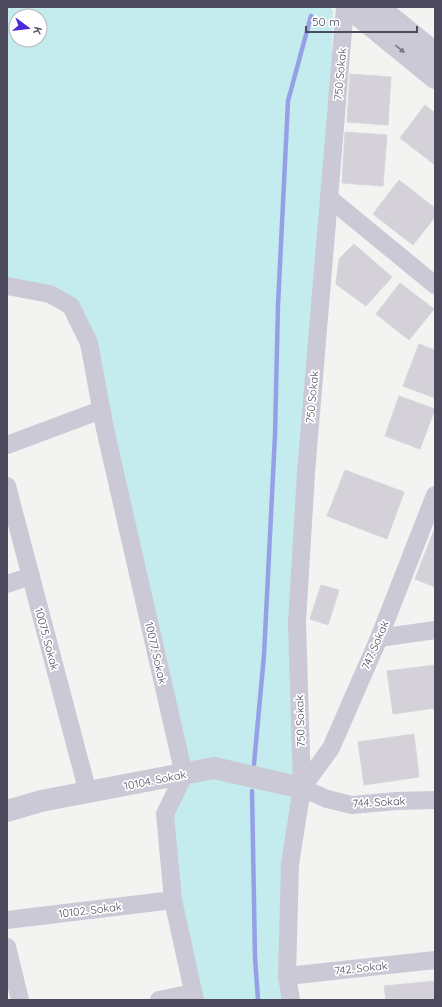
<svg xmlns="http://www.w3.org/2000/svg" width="442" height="1007" viewBox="0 0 442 1007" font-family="Quicksand,sans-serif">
<rect width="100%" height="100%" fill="#f3f3f1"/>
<path fill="#c4ebed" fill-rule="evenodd" d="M7,7h322l4,3 -4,188 -23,275 -15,527h-96l-30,-186 19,-39 -113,-469 -64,-23zM16,16h24v24h-24z"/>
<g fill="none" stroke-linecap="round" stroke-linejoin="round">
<g stroke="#95a0e6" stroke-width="4.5">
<path d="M254,764l10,-109 11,-220 3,-130 10,-204 23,-85"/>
<path d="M252,791l3,166 3,43"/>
</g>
</g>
<g fill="#d4d1d8" stroke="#d8d6dc">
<path d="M350,74l41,3 -3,48 -41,-3z"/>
<path d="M425,105l10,8v52l-35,-27z"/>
<path d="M345,132l42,3 -4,51 -41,-3z"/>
<path d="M399,180l36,28v9l-22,28 -40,-31z"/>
<path d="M354,244l38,33 -26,29 -30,-22 3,-25z"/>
<path d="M400,283l34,26 -25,31 -33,-26z"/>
<path d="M419,344l16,6v48l-32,-12z"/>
<path d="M399,396l36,13 -15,40 -35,-13z"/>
<path d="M345,470l59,22 -17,47 -60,-23z"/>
<path d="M434,530h1v57l-20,-8z"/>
<path d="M321,585l18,5 -11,35 -18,-6z"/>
<path d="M435,665v43l-42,6 -6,-43z"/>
<path d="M414,734l5,43 -55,8 -6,-43z"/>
<path d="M435,981v19h-49l-2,-14z"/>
</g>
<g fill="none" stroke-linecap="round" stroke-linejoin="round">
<g stroke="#cbc9d6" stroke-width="18">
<path d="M329,198l106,87"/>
<path d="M7,286l43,8 21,12 18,37 16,86 79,346 -19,39 8,86 22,100"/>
<path d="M7,445l94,-35"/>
<path d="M7,486l81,307"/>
<path d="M7,584l24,-8"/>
<path d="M379,638l56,-8"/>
<path d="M302,788l29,-40 48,-110 56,-143"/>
<path d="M302,788l25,11 25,6 44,-4 39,-1"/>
<path d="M7,920l166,-20"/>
<path d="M7,947l13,53"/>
<path d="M287,976l148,-16"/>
<path d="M159,1000l34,-7"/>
<path d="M291,1000l-4,-24 3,-112 12,-76 -5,-166 9,-149 39,-466"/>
</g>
<g stroke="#cbc9d6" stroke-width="22">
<path d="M348,7l87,71"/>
<path d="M378,7l57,46"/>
<path d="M7,811l34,-10 173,-33 88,20"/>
</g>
</g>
<defs><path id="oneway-solid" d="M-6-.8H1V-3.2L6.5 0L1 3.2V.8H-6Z"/></defs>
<use fill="#797687" href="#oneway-solid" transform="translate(400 49) rotate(39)"/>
<g text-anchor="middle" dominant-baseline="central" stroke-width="3.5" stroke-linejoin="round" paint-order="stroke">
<g font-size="11" fill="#4d4a5d" stroke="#fff">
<text transform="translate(340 74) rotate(-85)">750 Sokak</text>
<text transform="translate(312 397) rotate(-85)">750 Sokak</text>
<text transform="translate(47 639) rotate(75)">10075. Sokak</text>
<text transform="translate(375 645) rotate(-67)">747. Sokak</text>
<text transform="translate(156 653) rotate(77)">10077. Sokak</text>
<text transform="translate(300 721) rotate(-92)">750 Sokak</text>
<text transform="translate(155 780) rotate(-11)">10104. Sokak</text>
<text transform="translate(379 802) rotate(-3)">744. Sokak</text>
<text transform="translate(90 910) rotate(-7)">10102. Sokak</text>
<text transform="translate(361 968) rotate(-6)">742. Sokak</text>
</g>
</g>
<rect width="442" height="1007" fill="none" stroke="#4d4a5d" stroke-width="16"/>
<g transform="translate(28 28) rotate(105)"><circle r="19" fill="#ffffff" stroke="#b8b7be"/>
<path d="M0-3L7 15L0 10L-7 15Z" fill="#4d28d7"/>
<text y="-6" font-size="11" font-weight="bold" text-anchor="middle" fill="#4d4a5d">K</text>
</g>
<path d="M306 26v6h111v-6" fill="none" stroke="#4d4a5d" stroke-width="2"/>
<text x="312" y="26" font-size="12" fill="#4d4a5d" stroke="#ffffff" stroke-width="3" paint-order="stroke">50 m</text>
</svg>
